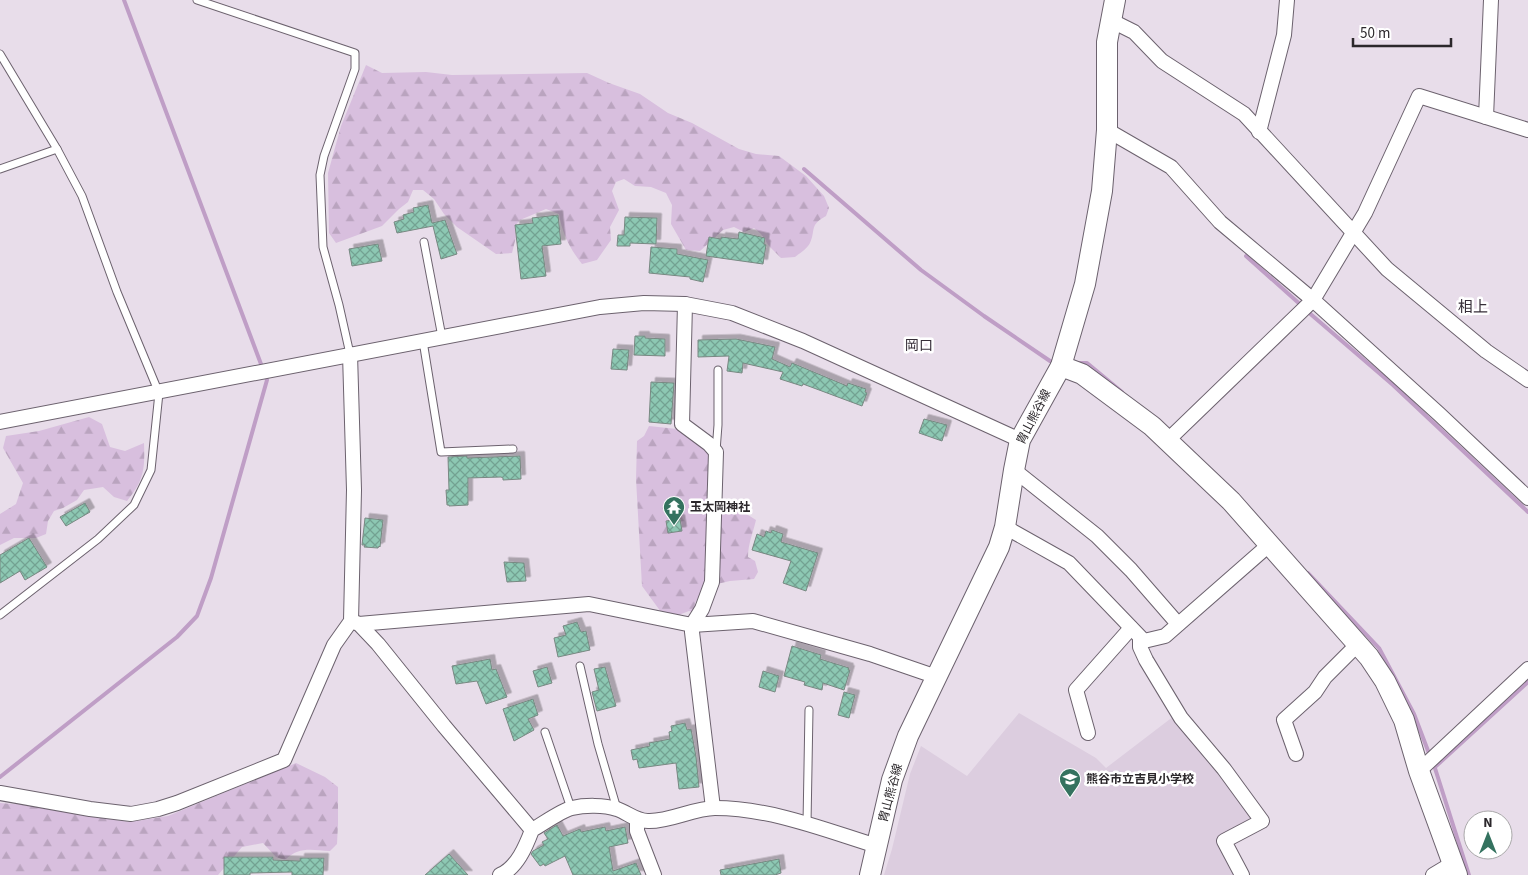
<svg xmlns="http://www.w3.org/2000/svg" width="1528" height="875" viewBox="0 0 1528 875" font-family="'Source Sans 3','Noto Sans JP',sans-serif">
<defs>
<pattern id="forest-firs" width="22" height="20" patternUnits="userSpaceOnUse" patternTransform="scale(1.25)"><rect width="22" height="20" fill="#d8bfde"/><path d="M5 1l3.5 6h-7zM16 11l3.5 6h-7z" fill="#baa4bf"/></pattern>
<pattern id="building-cross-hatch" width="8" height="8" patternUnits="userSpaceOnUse" patternTransform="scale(1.25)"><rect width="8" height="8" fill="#8dc8b3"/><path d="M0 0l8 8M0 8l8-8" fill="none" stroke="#73a292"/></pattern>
<filter id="shadow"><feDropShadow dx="4.5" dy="-4.5" stdDeviation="0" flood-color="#0004"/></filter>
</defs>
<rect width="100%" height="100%" fill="#e8ddea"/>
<path fill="#dccddf" d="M1019,713l77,45 10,10 68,-52 79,105 -35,19 16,35h-350l8,-26 18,-75 11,-28 46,30z"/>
<g fill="url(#forest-firs)">
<path d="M366,65l16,8 44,-1 26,3 135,-2 22,10 31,11 28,19 24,10 47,26 17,5 23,2 27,20 18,20 5,12 -3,8c-17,9 -10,14 -16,27 -3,6 -10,10 -15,14l-14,1 -12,-12 -8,-12 -7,-6 -10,4 -10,-5 -11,3 -23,21 -14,-1 -15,-26 1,-19 -6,-12 -15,-6 -16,-1 -11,-7 -8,3 -4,9 7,19 -9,17 1,13 -14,20 -15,4c-12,-15 -20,-31 -23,-50l-13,-5 -26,11 -5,6 1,11 -4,16 -16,1 -39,-27 -13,-13 -10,-15 -11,-9h-10l-5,12 -9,7 -17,17 -46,17 -7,-10 -1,-60 13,-47z"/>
<path d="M89,417l13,7 8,23 15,4 19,-8c1,26 0,37 -17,58l-13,-4 -11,-10 -19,3 -7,10 -14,8 -9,3 -6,10 -2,13 -10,4h-22l-14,7v-31l16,-10 7,-21 -20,-35 3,-12 33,-5z"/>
<path d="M649,426l28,3 31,23 3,40c14,12 30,18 45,28 -3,13 -8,24 -8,37l7,4 3,11 -4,7 -24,2 -26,6 -9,16 -1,9 -5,-1 -13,5 -15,-4 -19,-26 -6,-107 1,-38 7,-5z"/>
<path d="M296,763l29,14 13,10v37l-1,20 -7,7c-18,-1 -31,-5 -45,9l-9,-3 -13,-14 -21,4 -24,28h-218v-72l26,2 54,10 50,7 38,-6z"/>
</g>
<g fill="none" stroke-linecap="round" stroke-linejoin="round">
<g stroke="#bf9ec6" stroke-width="4">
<path d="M804,169l117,101 63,46 66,45 5,1"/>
<path d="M1246,256l56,50"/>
<path d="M1307,311l86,74 135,127"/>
<path d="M1077,363h10l35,29"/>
<path d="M1308,573l71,75 35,66 16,42"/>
<path d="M1433,762l36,113"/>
<path d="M1435,767l93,-85"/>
<path d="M0,777l177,-140 20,-21 14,-38 56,-198 -143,-380"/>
</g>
</g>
<g fill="url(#building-cross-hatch)" stroke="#788882" filter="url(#shadow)">
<path d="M428,205l4,18 13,-3 12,34 -16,5 -8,-33 -36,7 -3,-11 10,-3 -1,-4 11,-3 -1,-4z"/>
<path d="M558,215l3,29 -19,2 4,30 -25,3 -6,-54 18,-2 -1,-5z"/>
<path d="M625,217l32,1 -1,26 -26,-1v3h-13l1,-11h6z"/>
<path d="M739,232l26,6 -1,6 2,1 -3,19 -57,-8 3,-19 12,2v-2l17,2z"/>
<path d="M378,244l4,17 -30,5 -3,-17z"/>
<path d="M651,247l26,2v5l31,6 -5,22 -13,-3v-2l-41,-4z"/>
<path d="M635,336h10v2l20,1v17l-31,-1z"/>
<path d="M736,339l39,8 -3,12 18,8 2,-4 55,23 1,-3 18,6 -1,3 2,1 -5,13 -59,-22 -1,2 -22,-7 3,-7 -40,-9 -1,10 -15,-2 2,-15 -31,1v-17z"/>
<path d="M613,349l16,1 -2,20 -16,-1z"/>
<path d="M651,382l23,1 -3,41 -22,-2z"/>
<path d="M924,419l23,6 -5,16 -23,-8z"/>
<path d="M467,456v2l53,-2 1,23 -18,1v-2l-2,-1 -33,1v27l-19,1v-1h-2l-1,-15h3l-1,-33z"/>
<path d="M85,503l5,9 -24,14 -6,-9z"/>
<path d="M365,518l18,2 -3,27 -1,-1 -1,2 -14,-1 1,-2h-3z"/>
<path d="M677,519h3l2,12 -14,2 -2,-12z"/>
<path d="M772,530l11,4 -2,8 37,11 -12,38 -23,-8 8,-22 -39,-11 5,-16 7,3 2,-6 5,2z"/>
<path d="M29,538l18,29 -22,13 -5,-9 -20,12v-28z"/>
<path d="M504,562l20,1 2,18 -19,1z"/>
<path d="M577,622l4,10 5,-1 4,19 -32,7 -4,-19 12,-3 -3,-9z"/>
<path d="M792,646l29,9 -1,4 29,9 -1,2h2l-6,20 -21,-7 -1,7 -18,-5 1,-3 -21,-6z"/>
<path d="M490,659l2,11 4,-1 11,28 -21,7 -9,-23 -21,3 -4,-18z"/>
<path d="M547,667l5,16 -14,4 -5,-16z"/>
<path d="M605,667l11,39 -19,5 -5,-19 7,-2 -5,-21z"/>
<path d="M763,671l16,5 -4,16 -16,-5z"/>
<path d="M844,692l11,3 -6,23 -11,-3z"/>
<path d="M533,699l5,16 -10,4 6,11 -20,11 -11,-32z"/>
<path d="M685,723l2,7 4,-1 5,28 3,30 -20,2 -3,-26 -37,5 -2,-9 -4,1 -2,-10 19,-4 -1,-3 21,-4 -1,-7 3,-1 -1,-5z"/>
<path d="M557,825l6,11 17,-7 1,3 24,-5 1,4 19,-4 3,16 -19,4 4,24 23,-8 5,12h-68l-8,-19 -20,10 -1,-2 -4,2 -9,-12 2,-3 11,-6 -2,-3 6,-3 -4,-6z"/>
<path d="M449,854l19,21h-43z"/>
<path d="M224,857h49v3l27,1v-3h24l-1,17h-31v-3l-42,1v2h-26z"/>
<path d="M779,859l2,14 -6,2h-54l-1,-5z"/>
</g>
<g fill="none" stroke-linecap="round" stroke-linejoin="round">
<g stroke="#6c626e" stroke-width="9">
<g id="lane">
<path d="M197,0l158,53v16l-31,87 -4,19 3,72 16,58 11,49"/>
<path d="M0,54l57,95 25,47 35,96 42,101 -8,77 -17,35 -36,34 -98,76"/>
<path d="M0,169l57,-20"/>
<path d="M424,242l18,95"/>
<path d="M423,341l18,111 72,-3"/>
<path d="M716,451l2,-26v-55"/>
<path d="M580,666l18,78 19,65"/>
<path d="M545,732l26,76"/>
<path d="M807,824l2,-114"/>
</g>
</g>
<g stroke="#6c626e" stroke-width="16">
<g id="street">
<path d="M1110,20l24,12 28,29 82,53 143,155 99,82 42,29"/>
<path d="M1486,117l5,-117"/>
<path d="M1107,130l64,37 49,55 93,78 126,114 89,84"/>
<path d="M1259,132l25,-97 3,-35"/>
<path d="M685,304l-3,120 27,20 7,8 -4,130 -10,27 -10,16v7l21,176"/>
<path d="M0,422l600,-115 44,-4 41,1 47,9 71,28 217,99"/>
<path d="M1168,440l145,-140 52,-87 54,-117 109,34"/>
<path d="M1014,470l83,66 34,34 47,54"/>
<path d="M1005,527l64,36 75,78 21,-5 105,-92"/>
<path d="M354,622l5,2 19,20 66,82 88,104"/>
<path d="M359,624l230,-20 103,21 61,-4 117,33 67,23"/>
<path d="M1140,638v9l6,13 35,58 43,51 38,52 -38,20 18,34"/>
<path d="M1088,733l-12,-43 55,-62"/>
<path d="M1296,754l-12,-34 31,-28 10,-15 33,-33"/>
<path d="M1419,771l109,-102"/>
<path d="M0,793l90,16 41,5 27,-5 19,-6 107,-43 50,-115 17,-24 3,-131 -4,-136"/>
<path d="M637,819v12l17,44"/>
<path d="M500,875c17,-7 26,-29 32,-45 11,-6 28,-19 40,-22 13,-3 32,-3 45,1 11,4 19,12 31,12 21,1 46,-13 67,-13 56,0 110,22 162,38"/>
<path d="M1433,875l20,-12"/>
</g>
</g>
<g stroke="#6c626e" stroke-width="22">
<g id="secondary">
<path d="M1061,366l21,8 70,52 79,75 138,156 16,24 19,39 15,51 38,104"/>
<path d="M870,875l22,-95 16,-44 91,-189 6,-20 9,-57 6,-30 41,-74 24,-82 17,-93 5,-61v-88l8,-42"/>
</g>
</g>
<use href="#lane" stroke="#fff" stroke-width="7"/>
<use href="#street" stroke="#fff" stroke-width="14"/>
<use href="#secondary" stroke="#fff" stroke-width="20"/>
</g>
<defs>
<g id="temple-pin" transform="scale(1.125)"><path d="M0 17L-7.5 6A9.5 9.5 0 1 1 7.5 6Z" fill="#34725f" stroke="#fff"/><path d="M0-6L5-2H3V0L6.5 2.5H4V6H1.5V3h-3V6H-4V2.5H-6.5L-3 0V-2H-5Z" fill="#fff"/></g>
<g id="school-pin" transform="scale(1.125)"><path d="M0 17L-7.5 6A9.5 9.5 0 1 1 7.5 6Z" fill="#34725f" stroke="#fff"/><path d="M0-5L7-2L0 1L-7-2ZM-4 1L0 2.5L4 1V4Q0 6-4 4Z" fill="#fff"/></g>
</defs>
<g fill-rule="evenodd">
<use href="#temple-pin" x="674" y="507"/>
<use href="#school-pin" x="1070" y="779"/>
</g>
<g text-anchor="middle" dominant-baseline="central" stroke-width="5" stroke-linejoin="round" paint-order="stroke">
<g font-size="12" fill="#2b272b" stroke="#fff">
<text transform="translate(1034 417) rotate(-63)">胄山熊谷線</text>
<text transform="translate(891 793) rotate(-75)">胄山熊谷線</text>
</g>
<g font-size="12" font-weight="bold" fill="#2b272b" stroke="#fff" text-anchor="start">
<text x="690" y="507">玉太岡神社</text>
<text x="1086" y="779">熊谷市立吉見小学校</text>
</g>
<g font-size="14" fill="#362e38" stroke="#fff">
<text x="919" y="346">岡口</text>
</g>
<g font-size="15" fill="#362e38" stroke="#fff">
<text x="1473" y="307">相上</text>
</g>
</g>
<g transform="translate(1488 835)"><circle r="24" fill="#ffffff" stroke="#aaa9aa"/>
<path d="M0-4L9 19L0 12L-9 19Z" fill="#34725f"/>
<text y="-8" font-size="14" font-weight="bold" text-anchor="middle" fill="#2b272b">N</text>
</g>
<path d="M1353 38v8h98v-8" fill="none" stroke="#2b272b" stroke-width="2.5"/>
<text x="1360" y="38" font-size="15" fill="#2b272b" stroke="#ffffff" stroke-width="4" paint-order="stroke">50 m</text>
</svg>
